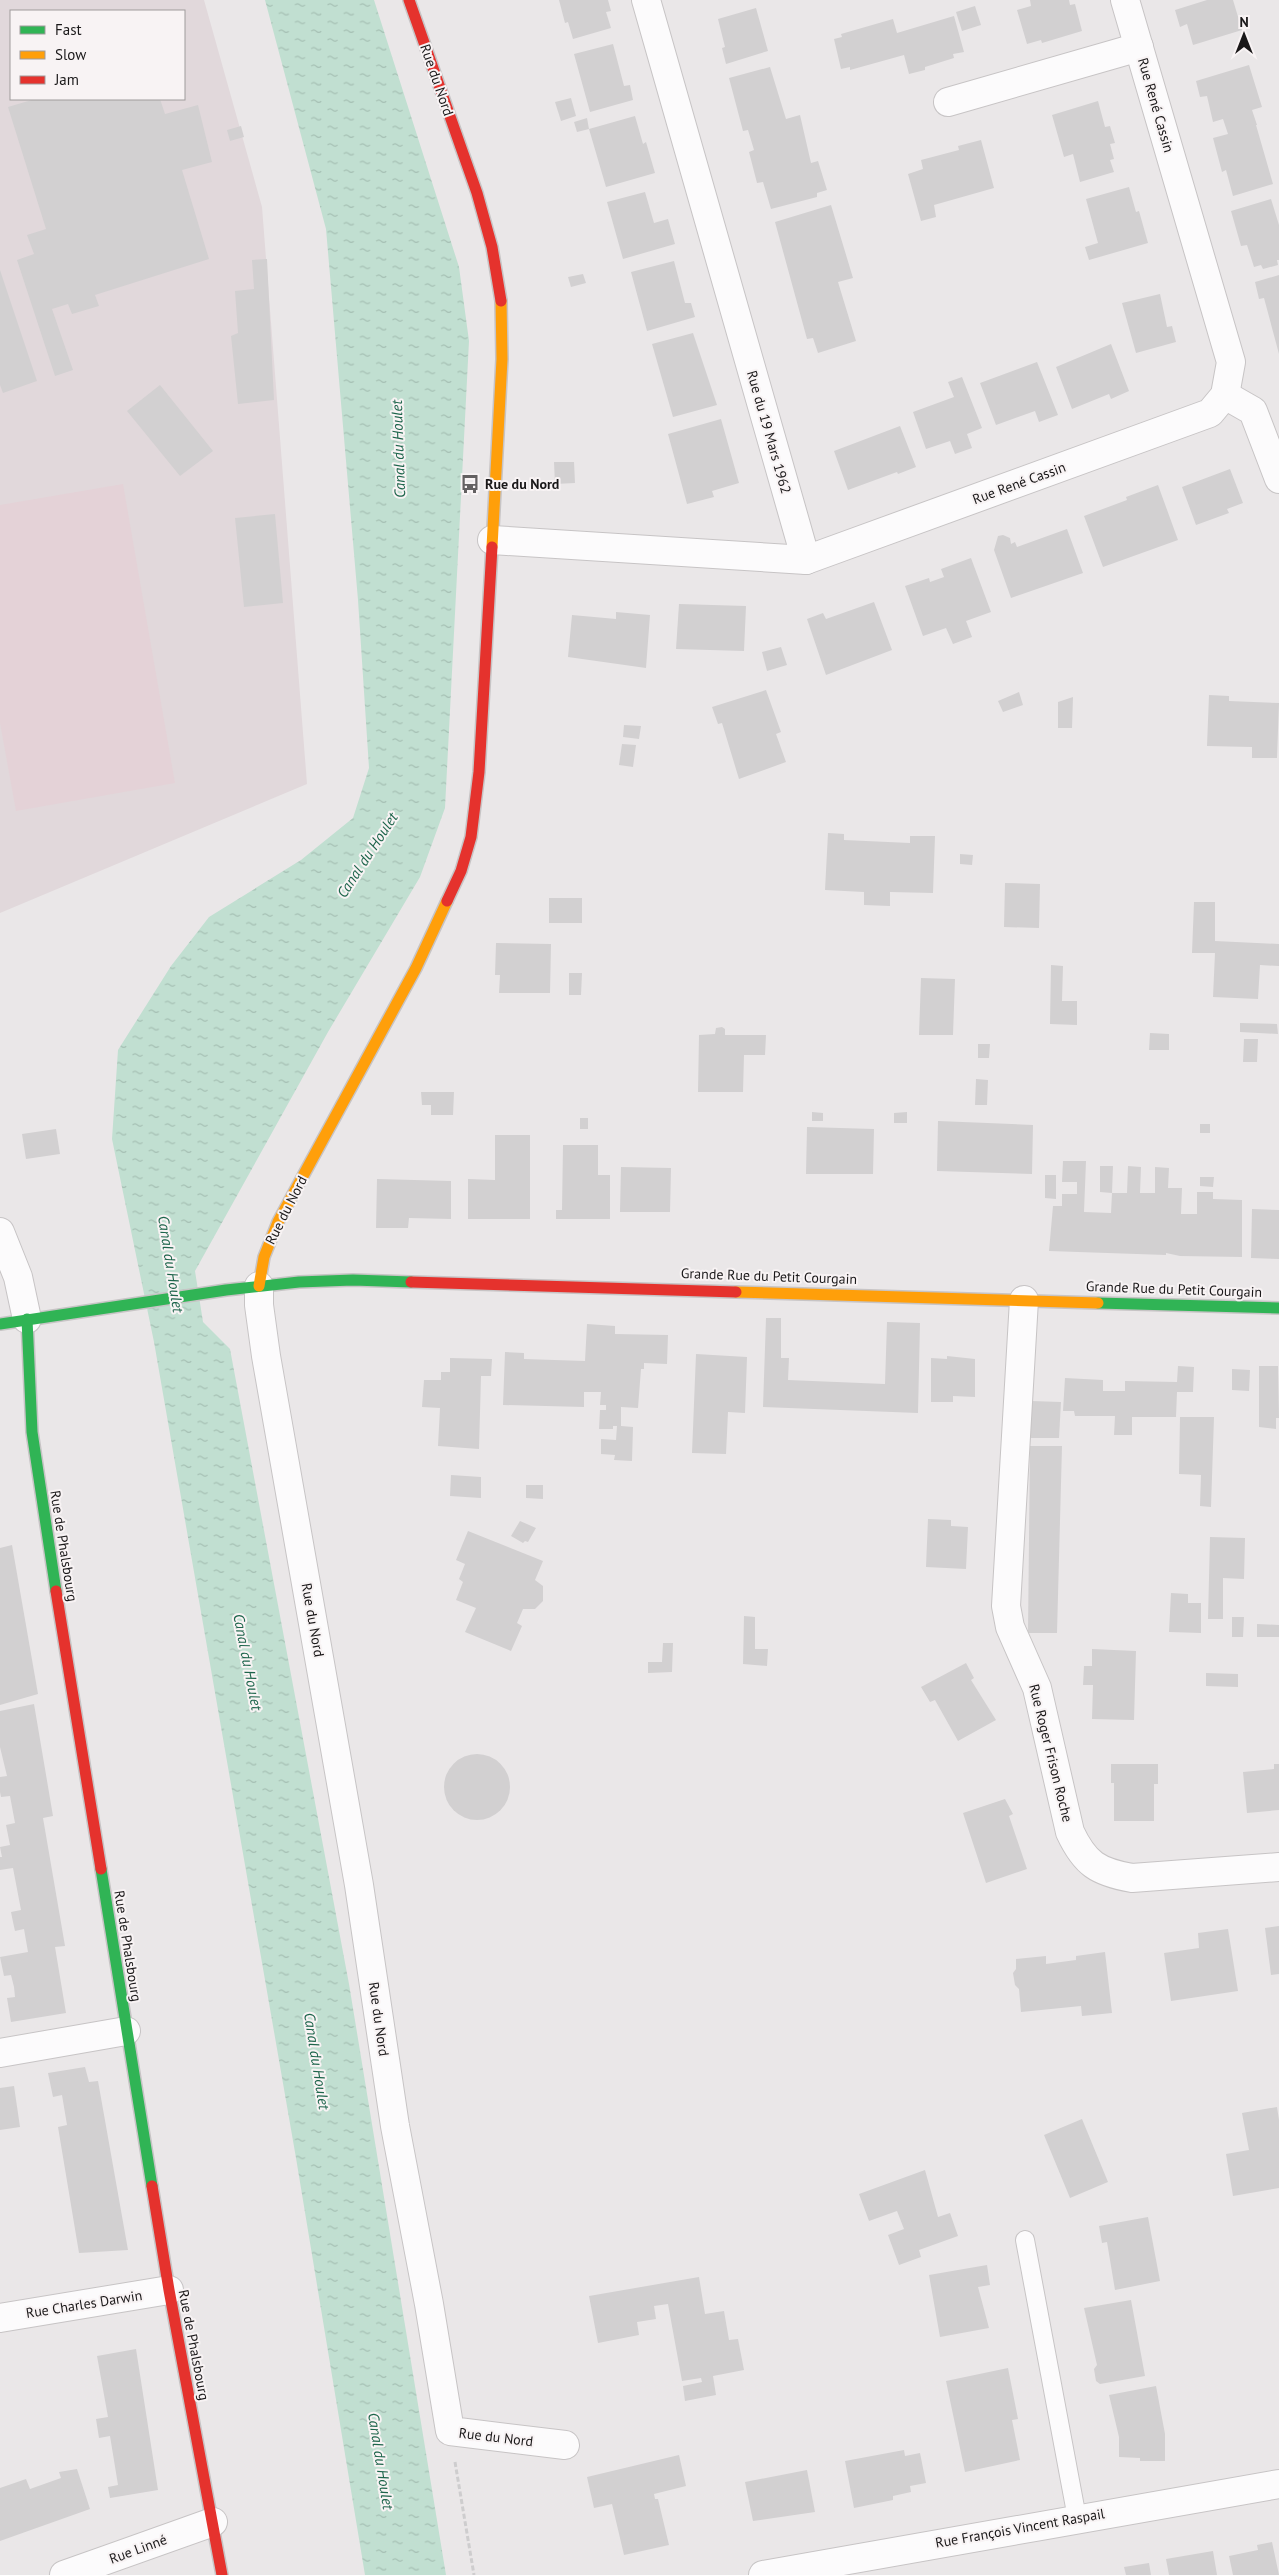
<svg xmlns="http://www.w3.org/2000/svg" width="1279" height="2575" viewBox="0 0 1279 2575" font-family="'PT Sans',sans-serif">
<defs>
<pattern id="water-ripples" width="26" height="14" patternUnits="userSpaceOnUse" patternTransform="scale(1.25)"><rect width="26" height="14" fill="#c1dfd1"/><path d="M2 4q2-2 4 0t4 0M15 11q2-2 4 0t4 0" fill="none" stroke="#a5bfb3"/></pattern>
</defs>
<rect width="100%" height="100%" fill="#eae7e8"/>
<path fill="#e1d8db" fill-rule="evenodd" d="M0,0h204l58,207 45,577 -307,129zM11,11h173v88h-173z"/>
<path fill="#e4d2d7" d="M123,484l52,299 -159,28 -16,-88v-218z"/>
<path fill="url(#water-ripples)" d="M265,0h109l85,267 10,74 -24,467 -25,69 -92,155 -133,239 8,51 27,27 119,635 97,591h-81l-69,-417 -142,-816 -42,-203 6,-89 53,-84 38,-49 92,-57 52,-42 16,-50 -11,-168 -32,-371z"/>
<g fill="#d2d0d1">
<path d="M559,0h49l3,11 -5,1 5,16 -38,11 -5,-17 -3,1z"/>
<path d="M1030,0h39l1,5 5,-1 7,27 -40,12 -1,-3 -14,4 -10,-34 14,-4z"/>
<path d="M1207,0h26l9,30 -49,15 -6,-21 -7,3 -5,-17z"/>
<path d="M975,6l6,19 -19,6 -6,-19z"/>
<path d="M756,8l12,43 -42,13 -4,-16 3,-1 -7,-28z"/>
<path d="M954,16l10,36 -11,2 1,4 -29,9v3l-16,4 -5,-19 -54,15v-3l-9,2 -7,-30 8,-2 -1,-3 52,-15 4,14z"/>
<path d="M613,44l11,42 6,-1 3,15 -43,12 -16,-58z"/>
<path d="M1249,65l13,42 -10,3 5,15h-1l17,59 -40,12 -7,-26 -4,2 -9,-34 15,-4 -5,-15 -10,3 -6,-26 -7,1 -4,-16z"/>
<path d="M770,67l16,52 14,-4 11,48 7,-2 9,29 -10,3v4l-46,12 -8,-27 -6,1 -8,-31 5,-2 -6,-20 -5,1 -14,-53z"/>
<path d="M571,98l5,18 -15,5 -6,-19z"/>
<path d="M35,99h125l5,15 33,-9 14,57 -30,8 27,89 -114,36 4,11 -27,8 -4,-10 -16,5 21,61 -18,6 -38,-116 17,-6 -7,-19 19,-6 -38,-122z"/>
<path d="M1098,101l7,26 5,-1 5,17 -5,1 4,15 -4,1 4,12 -34,10 -7,-28 -9,3 -12,-42z"/>
<path d="M635,116l8,28 3,-2 9,31 -49,14 -17,-58z"/>
<path d="M587,118l2,11 -12,3 -3,-10z"/>
<path d="M241,126l3,11 -14,4 -3,-11z"/>
<path d="M981,140l13,48 -60,17 2,12 -15,4 -13,-47 15,-5 -2,-9 38,-10 -1,-4z"/>
<path d="M1129,187l7,25 3,-1 9,32 -59,17 -4,-13 13,-4 -12,-44z"/>
<path d="M645,192l9,31 14,-4 7,25 -52,15 -16,-57z"/>
<path d="M1271,199l8,26v35h-2l1,5 -15,4 -2,-4 -7,2 -7,-22 -6,1 -10,-35z"/>
<path d="M831,205l22,73 -15,4 18,59 -38,12 -5,-15 -6,1 -32,-117z"/>
<path d="M267,259l7,141 -36,4 -7,-68 7,-3 -3,-42 19,-2 -2,-29z"/>
<path d="M674,261l11,42h6l4,14 -48,14 -16,-59z"/>
<path d="M0,270l37,111 -34,12 -3,-8z"/>
<path d="M583,274l3,9 -15,4 -3,-10z"/>
<path d="M1279,275v79l-15,-56 -5,1 -4,-17z"/>
<path d="M1160,294l7,33 5,-1 4,16 -40,11 -14,-50z"/>
<path d="M693,333l24,72 -44,12 -21,-73z"/>
<path d="M1111,344l18,47 -18,8 -2,-5 -37,15 -16,-42z"/>
<path d="M1037,362l21,53 -19,7 -4,-11 -39,14 -16,-42z"/>
<path d="M962,377l20,51 -15,6 5,14 -17,6 -5,-13 -24,8 -13,-37 41,-15 -6,-15z"/>
<path d="M160,385l53,66 -33,25 -53,-65z"/>
<path d="M721,419l18,64 -27,8 2,6 -27,7 -19,-70z"/>
<path d="M900,426l16,41 -18,7 -1,-2 -49,18 -14,-39z"/>
<path d="M554,462h20l1,21 -20,1z"/>
<path d="M1230,469l13,34 -16,6 2,4 -33,12 -14,-38z"/>
<path d="M1158,485l20,55 -75,27 -19,-51 43,-16 -1,-3z"/>
<path d="M275,514l8,89 -39,4 -9,-89z"/>
<path d="M1067,529l16,44 -72,25 -17,-48 4,-14 5,-1 7,3 1,6 4,-2 2,5z"/>
<path d="M971,558l20,54 -25,9 6,16 -19,7 -7,-16 -23,8 -18,-50 24,-8 1,4 14,-5 -3,-8z"/>
<path d="M874,602l18,48 -66,25 -19,-56 16,-6 3,6z"/>
<path d="M679,604l67,2 -2,45 -68,-2z"/>
<path d="M616,612l34,3 -4,53 -78,-11 4,-42 44,4z"/>
<path d="M781,647l6,18 -20,6 -5,-19z"/>
<path d="M766,690l15,42 -5,2 10,28 -47,17 -17,-56 -4,1 -6,-17z"/>
<path d="M1019,692l4,13 -20,7 -5,-11z"/>
<path d="M1209,695l20,1v5l50,2 -2,55h-25v-11l-45,-1z"/>
<path d="M1073,697l-1,31h-14v-26z"/>
<path d="M624,725l17,1 -2,13 -16,-2z"/>
<path d="M622,744l14,1 -3,22 -14,-2z"/>
<path d="M828,833l16,1v6l66,3v-7h25l-2,57 -43,-1v14l-26,-1v-13l-39,-2z"/>
<path d="M960,854l13,1 -1,10 -12,-1z"/>
<path d="M1005,883l35,1 -1,44 -35,-1z"/>
<rect x="549" y="898" width="33" height="25"/>
<path d="M1194,902h21v39l64,3v22l-19,-1 -2,34 -45,-2 2,-44h-23z"/>
<path d="M496,943l55,1 -1,49h-51l1,-18h-5z"/>
<path d="M1051,965l12,1 -1,35h15v24l-27,-1z"/>
<path d="M569,973h13l-1,22h-12z"/>
<path d="M921,978l34,1 -2,56h-34z"/>
<path d="M1240,1023l37,1 1,10 -38,-2z"/>
<path d="M722,1027l3,2v6h41l-1,20h-21l-1,37h-45l1,-57 16,-1 1,-6z"/>
<path d="M1150,1033l19,1v16h-20z"/>
<path d="M1244,1039h14l-1,23h-14z"/>
<path d="M978,1044h12l-1,14h-11z"/>
<path d="M976,1079l12,1 -1,25h-12z"/>
<path d="M421,1092h33l-1,23h-22v-10h-9z"/>
<path d="M812,1112l11,1v8h-11z"/>
<path d="M907,1112v11h-13v-10z"/>
<rect x="580" y="1118" width="8" height="11"/>
<path d="M938,1121l95,4 -1,49 -95,-3z"/>
<rect x="1200" y="1124" width="10" height="9"/>
<path d="M807,1127l67,2 -1,45h-67z"/>
<path d="M56,1129l4,25 -34,5 -4,-25z"/>
<path d="M495,1135h35v84h-62v-40l27,1z"/>
<path d="M563,1145h35v30h12v44h-54v-9h6z"/>
<path d="M1063,1161h23l-2,51 27,1 1,-20h15l1,-27 13,1 -1,26h15v-26l14,1 -1,20h14l-1,26h16v-22h16v7l29,1v57l-62,-1 -14,-3v2l-117,-4 4,-45h9v-12h15v-12h-15z"/>
<path d="M1100,1166h13l-1,27 -12,-1z"/>
<path d="M621,1167l50,1 -1,44h-50z"/>
<path d="M1045,1175h11v24l-11,-1z"/>
<path d="M1200,1177h14l-1,10 -13,-1z"/>
<path d="M377,1179l74,2v38l-42,-1 -1,10h-32z"/>
<path d="M1252,1209l27,1v49l-28,-1z"/>
<path d="M766,1318h15v40h8l-1,22 97,4 2,-62 33,1 -2,90 -155,-6z"/>
<path d="M587,1324l28,2v8l53,1 -1,29 -23,-1v6h-3l-3,39 -17,-1v19l12,1 -1,34 -18,-1 1,-5 -14,-1v-15l15,1 1,-14h-4v3h-14l1,-19h6v-5h-6l1,-13h-17v15l-81,-2 2,-53 19,1v6l61,2z"/>
<path d="M696,1354l51,3 -2,56 -17,-1 -2,42 -34,-1z"/>
<path d="M947,1356l28,3v38l-22,-1v6h-22v-44l16,1z"/>
<path d="M450,1358l42,1 -1,17h-10l-2,73 -41,-3 2,-38 -18,-1 2,-27h17v-8h9z"/>
<path d="M1178,1366l16,1 -1,25h-16l-1,25h-44v18h-18l1,-19h-40l-1,-5h-11l2,-33 38,2v11h22v-10l52,1z"/>
<path d="M1259,1366h19l1,52h-3v11l-17,-2z"/>
<path d="M1232,1369l18,1 -1,21 -17,-1z"/>
<path d="M1031,1401l30,1 -2,36h-28z"/>
<path d="M1180,1417h34l-3,90 -11,-1 1,-31 -22,-1z"/>
<path d="M1030,1446h32l-5,187h-29z"/>
<path d="M451,1475l30,2v21l-31,-2z"/>
<path d="M526,1485h17v14l-17,-1z"/>
<path d="M928,1519l23,1v6l17,1 -2,42 -40,-2z"/>
<path d="M520,1521l16,7 -8,14 -3,-1 -2,2 -12,-7z"/>
<path d="M468,1531l75,30 -8,19 8,6v15l-8,8h-12l-6,14 5,3 -11,25 -46,-19 11,-24 -20,-8 7,-18 -4,-3 6,-15 -9,-4z"/>
<path d="M1210,1537l35,1 -1,41 -21,-1v41h-15z"/>
<path d="M12,1545l26,149 -38,11v-157z"/>
<path d="M1171,1593l17,1v9h13v30l-32,-1z"/>
<path d="M744,1616l11,1v32h13l-1,17 -24,-2z"/>
<path d="M1232,1617h12l-1,20h-11z"/>
<path d="M1257,1624l22,1v12h-22z"/>
<path d="M663,1643h10l-1,29 -24,1v-11h14z"/>
<path d="M1092,1649l44,2 -2,69 -42,-1 1,-34h-10l1,-19h8z"/>
<path d="M966,1663l8,15 -3,2 25,40 -38,21 -23,-41 -5,2 -9,-15z"/>
<path d="M1206,1673l32,1v13l-32,-1z"/>
<path d="M34,1704l19,112 -10,2 22,128 -10,1 11,66 -55,9 -4,-24 8,-1 -1,-10 -3,-12 -7,1 -4,-19 28,-5 -4,-23 -9,2 -2,-9 -2,-10 10,-2 -8,-42 -13,2v-13h2l-2,-10 10,-2 -4,-20 9,-2 -5,-27 -9,1 -1,-5v-15l7,-1 -7,-29v-36z"/>
<circle cx="477" cy="1787" r="33"/>
<path d="M1111,1764h47v20h-4v37h-40v-38h-3z"/>
<path d="M1274,1764h5v46l-32,3 -4,-41 31,-3z"/>
<path d="M1005,1799l8,15 -4,2 18,53 -41,14 -23,-70z"/>
<path d="M1279,1926v48l-8,1 -6,-47z"/>
<path d="M1228,1929l10,62 -67,10 -7,-48 35,-5 -1,-15z"/>
<path d="M1105,1952l7,61 -30,3 -1,-10 -60,6 -2,-23 -4,-4 -2,-12 3,-4v-10l30,-3v8l30,-4v-4z"/>
<path d="M85,2067l4,15 9,-1 30,169 -49,3 -21,-126 9,-2 -5,-30 -9,2 -5,-24z"/>
<path d="M14,2086l6,41 -20,3v-42z"/>
<path d="M1277,2107l2,13v68l-46,8 -7,-42 23,-4 -7,-37z"/>
<path d="M1082,2119l26,63 -38,16 -26,-63z"/>
<path d="M925,2170l13,47 12,-4 8,23 -39,14 2,7 -22,8 -11,-30 16,-6 -7,-18 -28,10 -10,-27z"/>
<path d="M1148,2217l12,64 -45,9 -8,-48 -5,1 -3,-17z"/>
<path d="M987,2265l3,20 -12,2 11,41 -49,9 -11,-62z"/>
<path d="M699,2277l6,37 19,-3 5,29 9,-1 6,31 -31,6 3,19 -31,6 -2,-15 19,-4 -1,-4 -19,3 -14,-77 -14,2 2,13 -19,3 2,13 -41,8 -9,-47z"/>
<path d="M1131,2300l14,76 -45,8 -4,-3 -2,-12 3,-4 -13,-57z"/>
<path d="M136,2349l22,141 -48,8 -2,-11 10,-2 -8,-49 -11,2 -3,-19 12,-2 -11,-61z"/>
<path d="M1008,2368l10,51 -6,1 8,40 -55,12 -19,-91z"/>
<path d="M1156,2386l9,48v27h-25v-3l-21,-1v-20l-10,-42z"/>
<path d="M904,2450l1,6 15,-3 6,30 -16,3 1,6 -18,4v4l-39,8 -9,-47z"/>
<path d="M679,2455l7,31 -32,8 1,5h3l11,46 -45,10 -12,-51 -18,4 -7,-31z"/>
<path d="M77,2469l13,40 -90,32v-53l26,-9 4,10 31,-11 -2,-6z"/>
<path d="M807,2470l8,42 -62,9 -8,-39z"/>
<path d="M1272,2542l7,33h-46l-4,-19 29,-6 -1,-5z"/>
<path d="M1213,2551l4,24h-48l-3,-16z"/>
<path d="M1149,2563l2,12h-25l-2,-8z"/>
</g>
<g fill="none" stroke-linecap="round" stroke-linejoin="round">
<g stroke="#c7c4c5" stroke-width="20">
<path id="lane" d="M1025,2240l52,278"/>
</g>
<g stroke="#c7c4c5" stroke-width="30">
<g id="street">
<path d="M646,0l160,560"/>
<path d="M948,102l191,-55"/>
<path d="M1225,395l28,16 26,68"/>
<path d="M492,540l314,20 404,-147 15,-18 6,-33 -106,-362"/>
<path d="M0,1232l18,45 9,42"/>
<path d="M259,1286v19l7,51 93,529 36,241 34,178 21,127 115,14"/>
<path d="M1024,1300l-18,306 4,21 27,61 33,144c15,32 28,40 62,46l147,-11"/>
<path d="M0,2053l126,-22"/>
<path d="M0,2318l169,-28"/>
<path d="M64,2575l149,-53"/>
<path d="M763,2575l516,-91"/>
</g>
</g>
<g stroke="#c7c4c5" stroke-width="14">
<g id="fast">
<path d="M1098,1303l181,5"/>
<path d="M27,1319l5,113 24,159"/>
<path d="M0,1324l226,-34 73,-8 54,-2 58,2"/>
<path d="M101,1869l51,317"/>
</g>
</g>
<g stroke="#c7c4c5" stroke-width="14">
<g id="slow">
<path d="M492,547l10,-188 -1,-58"/>
<path d="M259,1286l5,-29 14,-35 138,-254 31,-67"/>
<path d="M736,1292l362,11"/>
</g>
</g>
<g stroke="#c7c4c5" stroke-width="14">
<g id="jam">
<path d="M409,0l68,193 15,54 9,54"/>
<path d="M447,901l14,-30 10,-34 8,-65 13,-225"/>
<path d="M411,1282l325,10"/>
<path d="M56,1591l45,278"/>
<path d="M152,2186l17,104 53,285"/>
</g>
</g>
<path stroke="#cecdce" stroke-width="3" stroke-dasharray="5 2.5" stroke-linecap="butt" d="M455,2462l19,113"/>
<use href="#lane" stroke="#fcfbfc" stroke-width="18"/>
<use href="#street" stroke="#fcfbfc" stroke-width="28"/>
<use href="#fast" stroke="#30b455" stroke-width="11"/>
<use href="#slow" stroke="#ff9f0a" stroke-width="11"/>
<use href="#jam" stroke="#e5322d" stroke-width="11"/>
</g>
<defs>
<g id="bus-bare" transform="scale(1.5)"><path d="M-5-6H5V4H4V6H2V4H-2V6H-4V4H-5ZM-3.5-4V0h7V-4ZM-3.5 1.2v1.5H-2V1.2ZM2 1.2v1.5H3.5V1.2Z" fill="#636061" stroke="#f8f3f4" stroke-width="2.5" paint-order="stroke"/></g>
</defs>
<g fill-rule="evenodd">
<use href="#bus-bare" x="470" y="484"/>
</g>
<g text-anchor="middle" dominant-baseline="central" stroke-width="4" stroke-linejoin="round" paint-order="stroke">
<g font-size="14" fill="#1a1819" stroke="#f8f3f4">
<text transform="translate(437 80) rotate(71)">Rue du Nord</text>
<text transform="translate(1156 105) rotate(74)">Rue René Cassin</text>
<text transform="translate(769 432) rotate(74)">Rue du 19 Mars 1962</text>
<text transform="translate(1019 483) rotate(-20)">Rue René Cassin</text>
<text transform="translate(286 1210) rotate(-63)">Rue du Nord</text>
<text transform="translate(769 1276) rotate(2)">Grande Rue du Petit Courgain</text>
<text transform="translate(1174 1289) rotate(2)">Grande Rue du Petit Courgain</text>
<text transform="translate(64 1546) rotate(81)">Rue de Phalsbourg</text>
<text transform="translate(313 1620) rotate(80)">Rue du Nord</text>
<text transform="translate(1051 1753) rotate(76)">Rue Roger Frison Roche</text>
<text transform="translate(128 1946) rotate(81)">Rue de Phalsbourg</text>
<text transform="translate(379 2019) rotate(82)">Rue du Nord</text>
<text transform="translate(84 2304) rotate(-9)">Rue Charles Darwin</text>
<text transform="translate(194 2345) rotate(79)">Rue de Phalsbourg</text>
<text transform="translate(496 2437) rotate(7)">Rue du Nord</text>
<text transform="translate(1020 2528) rotate(-10)">Rue François Vincent Raspail</text>
<text transform="translate(138 2549) rotate(-20)">Rue Linné</text>
</g>
<g font-size="14" font-weight="bold" fill="#1a1819" stroke="#f8f3f4" text-anchor="start">
<text x="485" y="484">Rue du Nord</text>
</g>
<g font-size="15" font-style="italic" fill="#1d654b" stroke="#f8f3f4">
<text transform="translate(398 449) rotate(-92)">Canal du Houlet</text>
<text transform="translate(367 855) rotate(-57)">Canal du Houlet</text>
<text transform="translate(171 1264) rotate(81)">Canal du Houlet</text>
<text transform="translate(248 1662) rotate(79)">Canal du Houlet</text>
<text transform="translate(317 2061) rotate(81)">Canal du Houlet</text>
<text transform="translate(381 2461) rotate(81)">Canal du Houlet</text>
</g>
</g>
<rect x="10" y="10" width="175" height="90" fill="#f8f3f4" stroke="#9f9b9c"/>
<rect x="20" y="26" width="25" height="8" fill="#30b455" stroke="#9f9b9c"/>
<text x="55" y="35" font-size="15" fill="#1a1819">Fast</text>
<rect x="20" y="51" width="25" height="8" fill="#ff9f0a" stroke="#9f9b9c"/>
<text x="55" y="60" font-size="15" fill="#1a1819">Slow</text>
<rect x="20" y="76" width="25" height="8" fill="#e5322d" stroke="#9f9b9c"/>
<text x="55" y="85" font-size="15" fill="#1a1819">Jam</text>
<g transform="translate(1244 35)" stroke="#f8f3f4" stroke-width="4" paint-order="stroke">
<path d="M0-4L9 19L0 12L-9 19Z" fill="#1a1819"/>
<text y="-8" font-size="14" font-weight="bold" text-anchor="middle" fill="#1a1819">N</text>
</g>
</svg>
